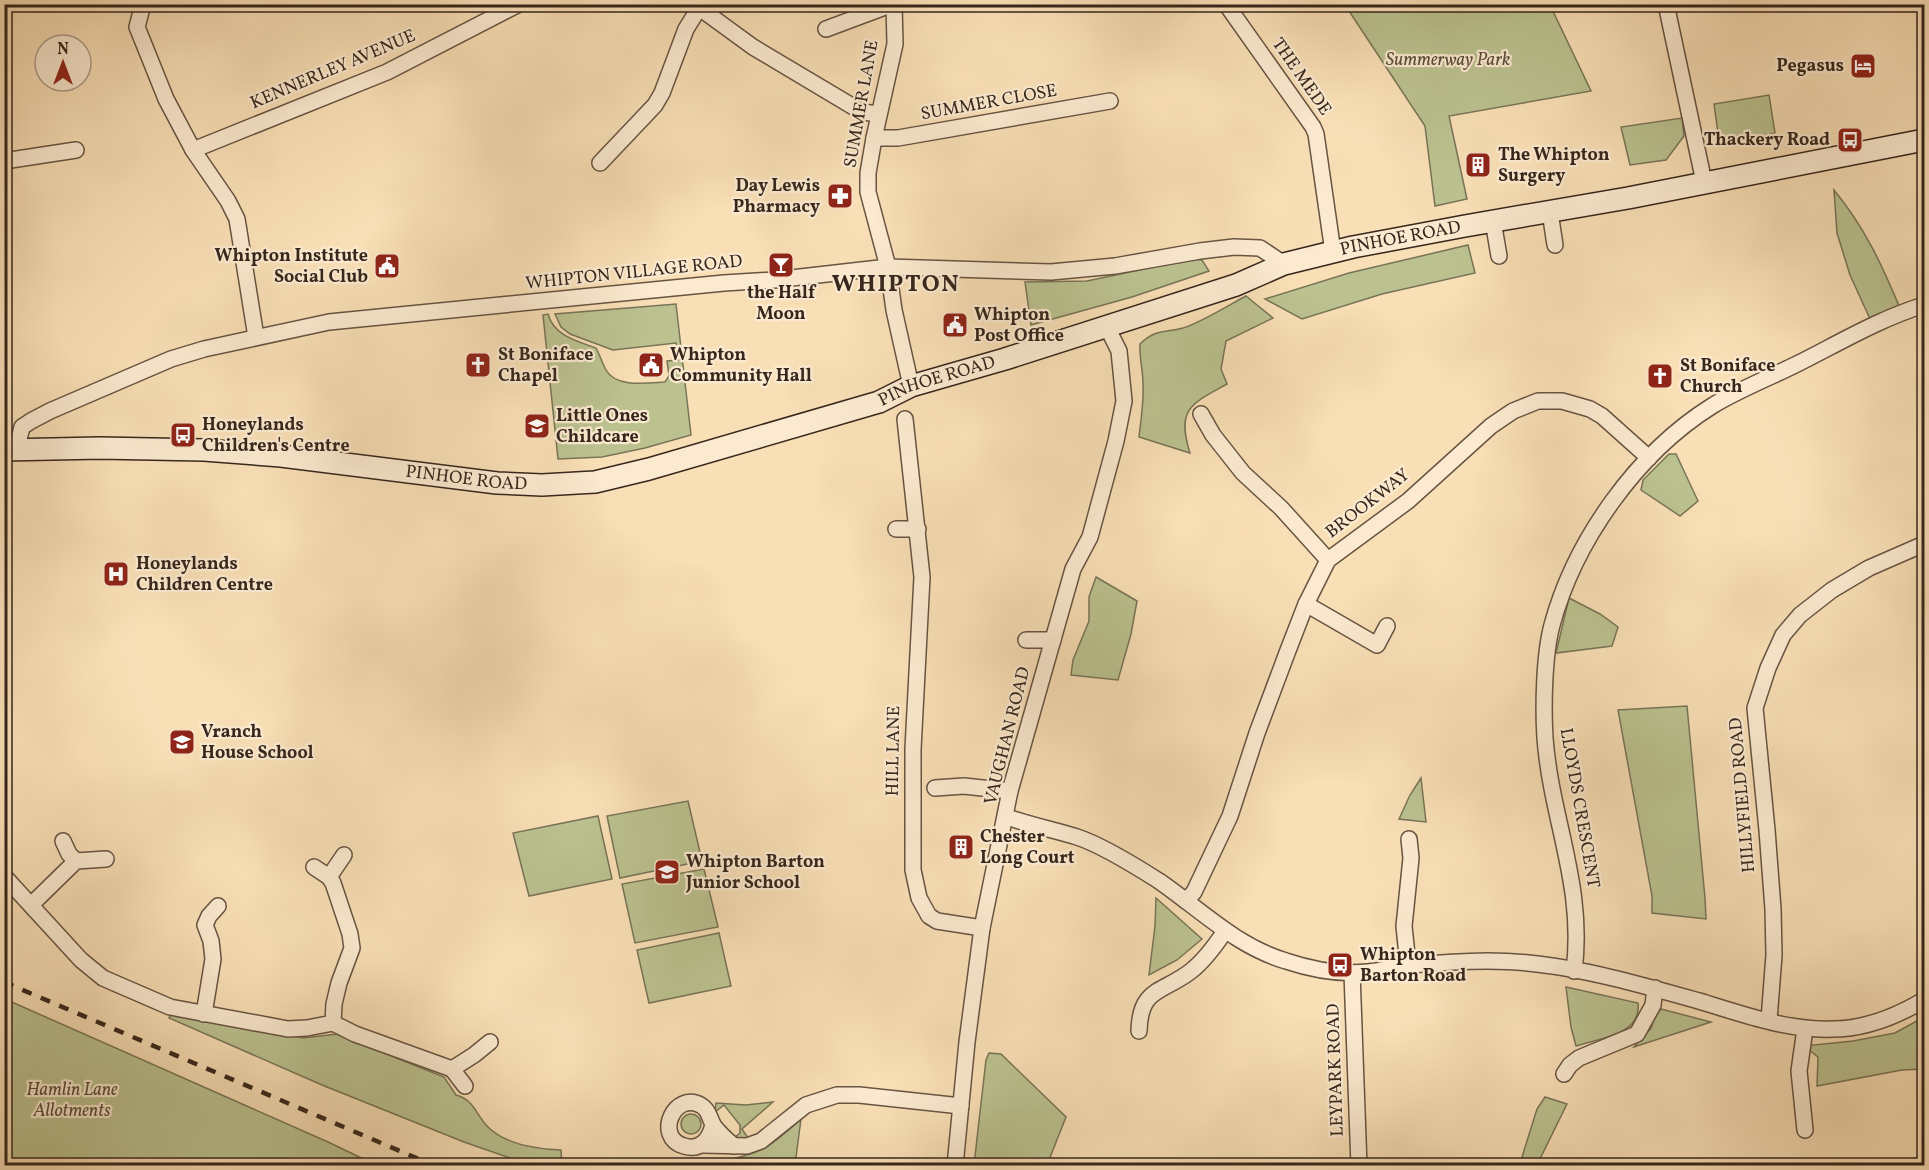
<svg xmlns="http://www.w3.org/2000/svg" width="1929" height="1170" viewBox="0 0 1929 1170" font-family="Vollkorn,serif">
<rect width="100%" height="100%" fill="#f9dfb6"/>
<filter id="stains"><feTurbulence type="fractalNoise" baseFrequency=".00333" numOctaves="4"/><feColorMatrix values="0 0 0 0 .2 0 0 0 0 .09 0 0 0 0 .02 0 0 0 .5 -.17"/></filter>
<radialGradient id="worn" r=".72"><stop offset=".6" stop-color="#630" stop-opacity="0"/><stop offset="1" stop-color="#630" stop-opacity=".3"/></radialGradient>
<g fill="#bbc290" stroke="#787456" stroke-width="1.5">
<path d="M1345,5h205l41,86 -142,25 18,83 -32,7 -10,-80z"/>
<path d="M1769,95l6,38 -37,9 -20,-9 -4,-29z"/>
<path d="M1682,118l2,18 -18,24 -36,5 -9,-38z"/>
<path d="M1834,190c31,38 47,73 66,118l-29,13 -21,-46 -13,-42z"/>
<path d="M1468,245l7,28 -93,21 -80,25 -37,-20 84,-26z"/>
<path d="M1192,259l10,1 7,11 -77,26 -101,28 -6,-43 62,-1z"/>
<path d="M1246,296l27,22 -47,23 -5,28 6,15c-36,20 -51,25 -37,69l-51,-16c2,-18 5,-35 4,-54 0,-13 -4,-26 -3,-39 15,-15 24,-11 43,-16 17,-5 46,-23 63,-32z"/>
<path d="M676,304l15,131 -46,13 -43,9 -44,2 -15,-144 5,-1c6,22 29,27 48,34 4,7 6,15 10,22 10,18 41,13 59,12l4,-6 -2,-15 11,-1 -2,-17 -63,7 -43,-16 -9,-7 -6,-13z"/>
<path d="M1669,454h7l22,47 -18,15 -39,-26 2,-10z"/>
<path d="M1096,577l41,24 -6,33 -13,46 -47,-5 2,-15 16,-39v-24z"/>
<path d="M1569,598l31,16 18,13 -6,19 -56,7z"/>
<path d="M1687,706l18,192 1,21 -54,-6v-17l-34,-186z"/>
<path d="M1421,778l5,44 -27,-3 11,-24z"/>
<path d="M688,801l14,60 -82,17 -13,-62z"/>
<path d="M598,816l14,63 -83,17 -16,-63z"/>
<path d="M704,869l14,58 -83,16 -13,-59z"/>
<path d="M1156,898l46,41 -25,21 -28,15 6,-49z"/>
<path d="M719,933l12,53 -82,17 -12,-53z"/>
<path d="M1566,987l72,16c4,32 -38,35 -62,43l-5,-19z"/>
<path d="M5,999l323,143 48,23h-371z"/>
<path d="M1661,1009l50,13 -77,25 17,-19 4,-12z"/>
<path d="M172,1012l131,26 34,-4 107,43 12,18c19,5 20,21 33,33 18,17 48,21 72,22l1,15h-32l-66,-23 -142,-57 -153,-67z"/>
<path d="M1924,1017v52l-22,1 -85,16 1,-29 -14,-11 49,-5 42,-8z"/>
<path d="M989,1053l12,1 65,63 -19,48h-73l12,-105z"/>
<path d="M1545,1097l22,7 -30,61h-4l-11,-8 15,-48z"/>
<path d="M773,1102l-31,27 6,9h-14l6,-5v-8l-16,-20 -9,7 1,-9 30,2z"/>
<circle cx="691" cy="1124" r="10"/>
<path d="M801,1119l-6,46h-60l1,-7c31,-7 42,-19 65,-39z"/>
</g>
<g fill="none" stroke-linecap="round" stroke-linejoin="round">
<g stroke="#675442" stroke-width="18">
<g id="minor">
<path d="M143,4l-6,23 29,72 27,51 35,51 9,18 19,118"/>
<path d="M694,4l59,43 109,65 17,2"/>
<path d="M894,4l1,40 -21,94 -6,35v19l20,75 6,43 17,76"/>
<path d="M1226,4l87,123 3,7 17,118"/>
<path d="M1666,4l38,178"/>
<path d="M826,29l67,-25"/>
<path d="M874,138h24l212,-37"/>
<path d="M193,150l194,-78 132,-68"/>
<path d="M4,161l72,-11"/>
<path d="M600,163l55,-58 7,-12 24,-64 13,-21"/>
<path d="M1550,212l5,33"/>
<path d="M1493,221l6,35"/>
<path d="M1201,414l12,21 30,38 38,35 47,52"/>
<path d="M905,419l17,158 -9,172v121l6,28 10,18 8,5 45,7"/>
<path d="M17,448l5,-21 9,-6 19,-10 121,-52 33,-10 125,-27 395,-39 50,-3 114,-13 163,5 64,-6 85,-15 34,-4 26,1 24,16"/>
<path d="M896,529h22"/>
<path d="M1306,604l71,41 10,-19"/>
<path d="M1026,640h27"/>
<path d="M935,788l29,-2 46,5"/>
<path d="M1007,817c23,8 47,13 70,20 25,8 60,30 82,44 42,29 77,65 127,80 27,9 54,14 82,11 14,-1 28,-6 43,-7 39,-3 78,-6 117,-2 55,5 118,23 171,38 43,13 89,30 134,28 32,0 64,-13 91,-29"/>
<path d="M63,841l6,13 7,7"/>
<path d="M4,876l77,84 22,18 67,29 118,22 19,-1 26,-5 1,-19 5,-21 13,-35 -2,-14 -17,-51 -4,-6 -15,-10"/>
<path d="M329,877l15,-22"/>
<path d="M1186,901l8,-9 36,-76 27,-83 30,-80 19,-49 22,-44 80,-59 83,-75 22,-15 25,-10h24l28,8 12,7 47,42"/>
<path d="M31,905l45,-44 30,-2"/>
<path d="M1408,965l-4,-39 7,-68 -2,-19"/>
<path d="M1574,971c11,-85 -23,-152 -29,-233 -2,-31 -1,-83 7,-113 23,-85 85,-172 160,-219 26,-16 57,-28 85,-42 42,-21 82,-45 127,-59"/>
<path d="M1352,973l7,193"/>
<path d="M204,1014l9,-55 -2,-18 -6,-16 4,-9 9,-10"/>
<path d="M1769,1020l5,-65 -1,-46 -6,-79 -12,-122 13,-40 15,-33 17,-20 32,-25 37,-22 55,-24"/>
<path d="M333,1023l22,11 97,35 22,-14 16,-13"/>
<path d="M1805,1029l-6,42 6,59"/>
<path d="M1139,1031c1,-44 24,-38 52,-60 14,-11 24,-25 34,-40"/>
<path d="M452,1069l13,17"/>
<path d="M1564,1074l6,-9 9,-7 58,-24 16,-29 2,-17"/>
<path d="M713,1125c-4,15 -13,26 -29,21 -31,-9 -9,-57 18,-40 8,5 7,13 12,20 5,7 13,14 20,20"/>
<path d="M702,1145l45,1 14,-5 45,-36 31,-10h22l102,11"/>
<path d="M955,1166l12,-124 15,-114 28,-137 63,-222 17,-32 26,-96 8,-40 -5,-50 -12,-24"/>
</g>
</g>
<g stroke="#36261c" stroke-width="24">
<g id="secondary">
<path id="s1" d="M4,450l96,-2 104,2 77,6 216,27 45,2 53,-3 54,-13 230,-67 32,-16 94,-27 231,-74 48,-21 69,-17 112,-21 163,-28 296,-58"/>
</g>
</g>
<use href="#minor" stroke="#fbead0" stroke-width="15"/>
<use href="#secondary" stroke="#fbead0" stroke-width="21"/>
<path stroke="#36261c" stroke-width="4.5" stroke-dasharray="10 10" stroke-linecap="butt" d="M4,982l431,184"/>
</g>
<defs>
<g id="hotel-square" transform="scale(1.35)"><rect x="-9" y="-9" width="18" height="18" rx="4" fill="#8f2418" stroke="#fbead0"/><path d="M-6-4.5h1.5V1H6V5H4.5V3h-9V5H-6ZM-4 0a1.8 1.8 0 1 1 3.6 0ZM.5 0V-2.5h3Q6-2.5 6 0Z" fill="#fff"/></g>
<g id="bus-square" transform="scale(1.35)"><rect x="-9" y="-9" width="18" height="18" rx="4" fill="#8f2418" stroke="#fbead0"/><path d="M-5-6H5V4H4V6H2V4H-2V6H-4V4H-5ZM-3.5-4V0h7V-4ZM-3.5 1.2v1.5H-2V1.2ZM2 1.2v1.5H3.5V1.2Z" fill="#fff"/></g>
<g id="building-square" transform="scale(1.35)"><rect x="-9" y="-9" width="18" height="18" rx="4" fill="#8f2418" stroke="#fbead0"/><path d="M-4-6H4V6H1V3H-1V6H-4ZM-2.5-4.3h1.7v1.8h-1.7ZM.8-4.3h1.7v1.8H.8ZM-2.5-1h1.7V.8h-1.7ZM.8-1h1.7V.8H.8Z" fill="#fff"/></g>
<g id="pharmacy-square" transform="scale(1.35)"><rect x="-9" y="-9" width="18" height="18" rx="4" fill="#8f2418" stroke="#fbead0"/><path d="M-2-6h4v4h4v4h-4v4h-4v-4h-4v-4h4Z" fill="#fff"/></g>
<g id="bar-square" transform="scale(1.35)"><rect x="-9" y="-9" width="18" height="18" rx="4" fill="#8f2418" stroke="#fbead0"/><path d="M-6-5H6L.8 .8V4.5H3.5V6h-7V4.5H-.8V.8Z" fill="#fff"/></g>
<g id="civic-square" transform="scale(1.35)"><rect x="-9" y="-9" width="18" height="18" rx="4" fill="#8f2418" stroke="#fbead0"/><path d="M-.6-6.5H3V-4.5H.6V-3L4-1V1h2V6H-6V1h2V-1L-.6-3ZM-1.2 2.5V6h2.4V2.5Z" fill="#fff"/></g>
<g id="church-square" transform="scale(1.35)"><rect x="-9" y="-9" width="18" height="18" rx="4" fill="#8f2418" stroke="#fbead0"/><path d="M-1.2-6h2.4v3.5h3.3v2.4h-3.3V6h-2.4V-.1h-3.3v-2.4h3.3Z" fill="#fff"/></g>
<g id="school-square" transform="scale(1.35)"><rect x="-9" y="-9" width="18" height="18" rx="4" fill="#8f2418" stroke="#fbead0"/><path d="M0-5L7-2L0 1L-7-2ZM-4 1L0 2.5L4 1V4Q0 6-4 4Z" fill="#fff"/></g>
<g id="hospital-square" transform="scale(1.35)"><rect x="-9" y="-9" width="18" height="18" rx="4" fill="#8f2418" stroke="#fbead0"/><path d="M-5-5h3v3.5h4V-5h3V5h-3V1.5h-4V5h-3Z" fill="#fff"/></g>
</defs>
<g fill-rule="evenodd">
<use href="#hotel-square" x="1863" y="66"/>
<use href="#bus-square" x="1850" y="140"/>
<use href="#building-square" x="1478" y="165"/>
<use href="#pharmacy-square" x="840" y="196"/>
<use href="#bar-square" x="781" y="265"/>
<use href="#civic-square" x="387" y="266"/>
<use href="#civic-square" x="955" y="325"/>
<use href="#church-square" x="478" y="365"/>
<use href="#civic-square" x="651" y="365"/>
<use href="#church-square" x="1660" y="376"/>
<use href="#school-square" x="537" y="426"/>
<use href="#bus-square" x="183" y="435"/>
<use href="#hospital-square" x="116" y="574"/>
<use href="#school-square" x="182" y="742"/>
<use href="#building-square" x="961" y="847"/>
<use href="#school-square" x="667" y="872"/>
<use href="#bus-square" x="1340" y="965"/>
</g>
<g text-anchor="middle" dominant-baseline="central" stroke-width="4.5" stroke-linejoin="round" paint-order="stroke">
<g font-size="18" font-style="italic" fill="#574d39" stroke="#fbead0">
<text x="1448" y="60">Summerway Park</text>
<text x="72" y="1090">Hamlin Lane<tspan x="72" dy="21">Allotments</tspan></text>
</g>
<g font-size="18" font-weight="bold" fill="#36261c" stroke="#fbead0" text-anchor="start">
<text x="1844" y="66" text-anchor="end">Pegasus</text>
<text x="1830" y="140" text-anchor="end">Thackery Road</text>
<text x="1498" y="155">The Whipton<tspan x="1498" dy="21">Surgery</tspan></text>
<text x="820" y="186" text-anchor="end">Day Lewis<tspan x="820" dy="21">Pharmacy</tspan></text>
<text x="368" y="256" text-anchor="end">Whipton Institute<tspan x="368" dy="21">Social Club</tspan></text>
<text x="781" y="293" text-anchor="middle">the Half<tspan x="781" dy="21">Moon</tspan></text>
<text x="974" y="315">Whipton<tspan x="974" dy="21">Post Office</tspan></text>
<text x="498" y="355">St Boniface<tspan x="498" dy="21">Chapel</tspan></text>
<text x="670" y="355">Whipton<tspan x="670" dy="21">Community Hall</tspan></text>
<text x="1680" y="366">St Boniface<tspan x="1680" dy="21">Church</tspan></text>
<text x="556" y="416">Little Ones<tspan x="556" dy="21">Childcare</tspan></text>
<text x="202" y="425">Honeylands<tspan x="202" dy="21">Children's Centre</tspan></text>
<text x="136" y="564">Honeylands<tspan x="136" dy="21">Children Centre</tspan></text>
<text x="201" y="732">Vranch<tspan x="201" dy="21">House School</tspan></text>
<text x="980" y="837">Chester<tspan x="980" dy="21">Long Court</tspan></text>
<text x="686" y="862">Whipton Barton<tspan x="686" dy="21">Junior School</tspan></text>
<text x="1360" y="955">Whipton<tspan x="1360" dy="21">Barton Road</tspan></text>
</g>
<g font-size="18" fill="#36261c" stroke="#fbead0">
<text transform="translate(333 70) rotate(-23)">KENNERLEY AVENUE</text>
<text transform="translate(1301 77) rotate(55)">THE MEDE</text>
<text transform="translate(989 103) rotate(-10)">SUMMER CLOSE</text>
<text transform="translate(862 104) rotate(-80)">SUMMER LANE</text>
<text stroke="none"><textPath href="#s1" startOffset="1436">PINHOE ROAD</textPath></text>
<text transform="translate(634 273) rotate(-6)">WHIPTON VILLAGE ROAD</text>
<text stroke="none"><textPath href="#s1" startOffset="950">PINHOE ROAD</textPath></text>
<text stroke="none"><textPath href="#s1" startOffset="464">PINHOE ROAD</textPath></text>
<text transform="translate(1368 504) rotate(-38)">BROOKWAY</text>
<text transform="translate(1008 736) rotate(-76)">VAUGHAN ROAD</text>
<text transform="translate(894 751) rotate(-89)">HILL LANE</text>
<text transform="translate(1743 795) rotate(-95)">HILLYFIELD ROAD</text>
<text transform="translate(1579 808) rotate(80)">LLOYDS CRESCENT</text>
<text transform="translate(1336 1070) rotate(-92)">LEYPARK ROAD</text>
</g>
<g font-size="24" font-weight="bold" letter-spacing="1.5" fill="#36261c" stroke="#fbead0">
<text x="896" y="285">WHIPTON</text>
</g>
</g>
<rect width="1929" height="1170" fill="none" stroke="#f9dfb6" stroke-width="24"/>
<rect x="6" y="6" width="1917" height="1158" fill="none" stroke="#36261c" stroke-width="3"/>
<rect x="12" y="12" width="1905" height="1146" fill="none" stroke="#36261c" stroke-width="1.5"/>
<g transform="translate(63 63)"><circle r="28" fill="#fbead0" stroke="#ac9c88" stroke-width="1.5"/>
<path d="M0-4.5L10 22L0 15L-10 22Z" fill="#8f2418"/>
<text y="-9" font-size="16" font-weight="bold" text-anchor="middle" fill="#36261c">N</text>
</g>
<rect width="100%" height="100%" filter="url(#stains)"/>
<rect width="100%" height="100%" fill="url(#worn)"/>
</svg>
